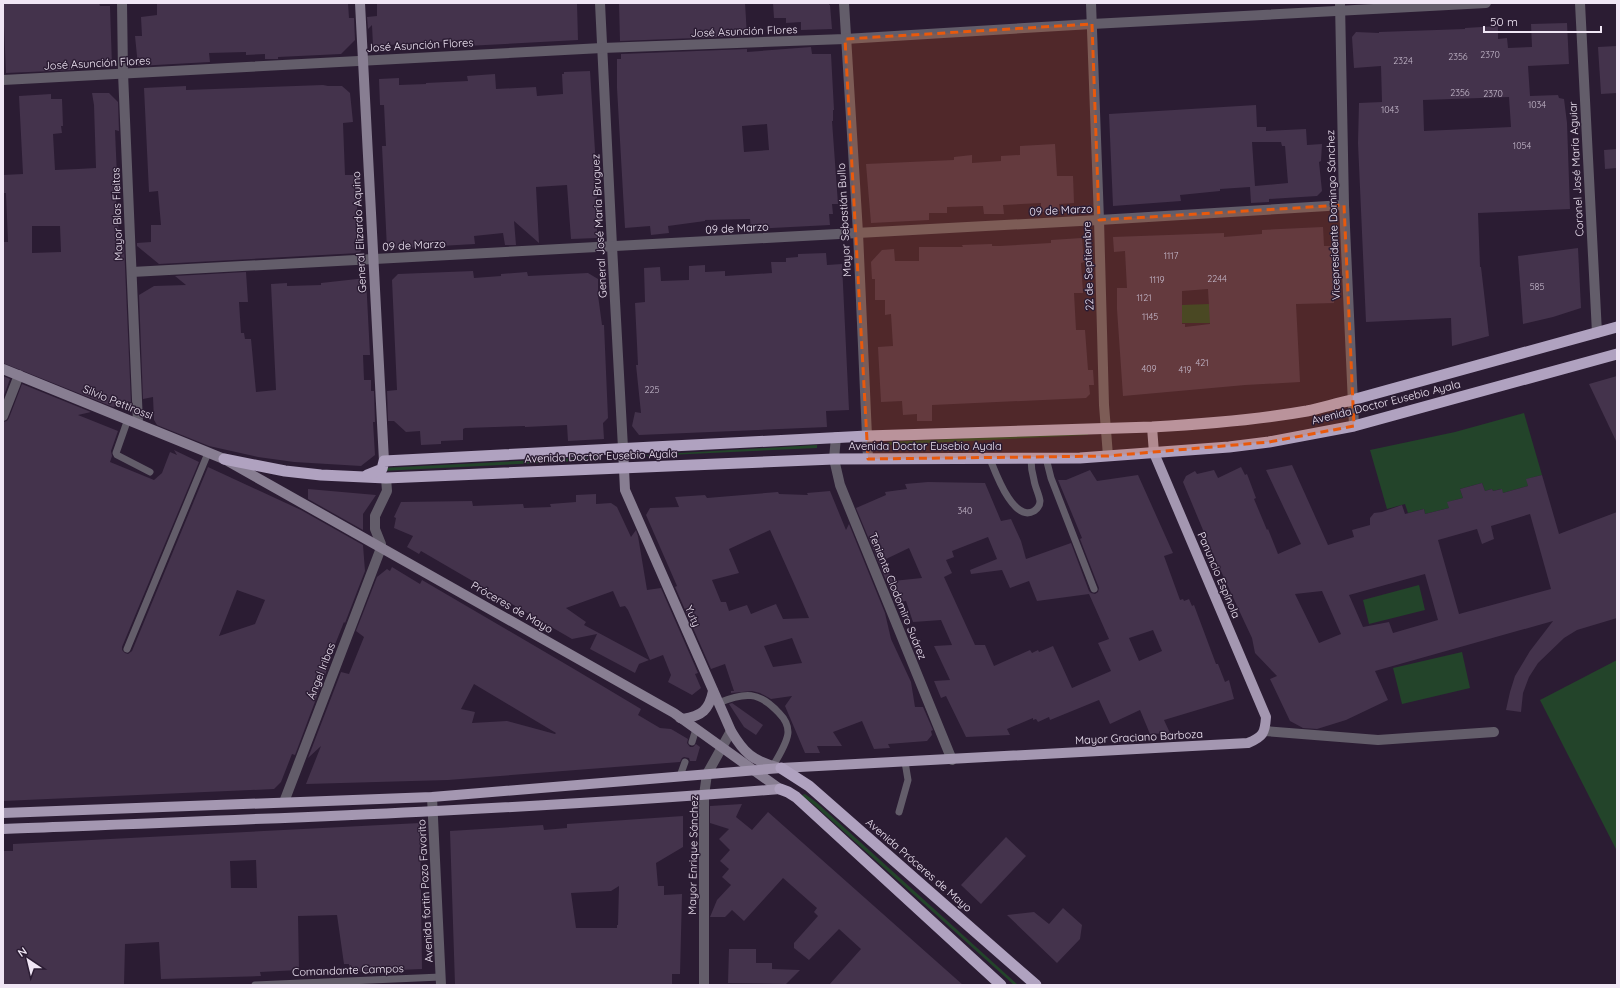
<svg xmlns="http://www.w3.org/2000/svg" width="1620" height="988" viewBox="0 0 1620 988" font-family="Quicksand,sans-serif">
<rect width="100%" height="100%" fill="#2b1c33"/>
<g fill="#23442a">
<path d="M1209,304l9,19h-36v-18z"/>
<path d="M1524,413l18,62 -15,4 1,7 -25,7 -2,-4 -8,2 -1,-2 -7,2 -3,-8 -22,6 3,9 -15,4 1,6 -24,6 -1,-5 -16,4 -3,-9 -18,5 -17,-59 85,-18z"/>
<path d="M1087,432l1,3h-1l-199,10 -2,-1 2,-2z"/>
<path d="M817,445v3l-170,8 -1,-1z"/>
<path d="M598,457l2,1 -2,2 -216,11v-3z"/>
<path d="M1419,585l6,25 -56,14 -6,-24z"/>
<path d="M1462,652l8,36 -68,16 -9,-36z"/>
<path d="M1617,660v191l-77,-151z"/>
<path d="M805,794l11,8 202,183h-4l-201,-181 -10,-7 -1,-2z"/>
</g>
<g fill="#44334c" fill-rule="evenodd">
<path d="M3,3h96l1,3h10l2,60h-38v4l-68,3z"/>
<path d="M157,3h191l1,15h5l1,22 -14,14 -63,3v2h-13v-5l-19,1v-3l-37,1 1,9 -72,4 -3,-30h7l-1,-19 16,-2z"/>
<path d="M377,3h200l1,37 -112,6 -1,-6 -92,6 -1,-21 -4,4 -1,-12 10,-1z"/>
<path d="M619,3h126l2,33 -127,5z"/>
<path d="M773,3h56v2h1l2,24 -31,1v-8l-15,1v-5h-12z"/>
<path d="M1567,23l2,41 -41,2 2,30 28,-1 1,3 5,1 3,24 3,86 -92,4 2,54h1l8,69 -37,10 -1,-28 -85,4 -8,-179 1,-40 23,-1 -1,-36 -27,2 -2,-31 4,-5 23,1v-1l86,-3v-1l33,-2v13l9,-1 1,10 24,-1 -1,-23zM1509,97l2,30 -87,4 -1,-31z"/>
<path d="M1617,46v47l-16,1 -3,-47z"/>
<path d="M811,47l1,7h19l3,56h-1v11h-1l6,83h-6l1,10h-4l1,11 -79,4 -1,-10 -45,1v1l-37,5 1,7 -18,2 -1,-9 -25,2 -8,-140v-29h4v-5l126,-5v3zM767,124l2,26 -25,2 -2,-26z"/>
<path d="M590,71l7,112v55l-26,1 -4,-54 -31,2 3,56 -25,-22 2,24h-11l-2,-12 -29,3 1,8 -88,5 -5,-103h4l-2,-41h-4l-1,-26 20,-1v7l27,-1v-1l42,-2 -1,-5 28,-2 1,15 40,-2 1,9 26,-2 -1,-20h2v-2z"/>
<path d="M323,85l5,1h14l8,7 3,29 -10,1 2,52h10l3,48 3,-1v29l-2,2 -200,11 -22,-18v-3l14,-1v-17h10l-3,-34 -9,1 -5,-104 42,-2v4z"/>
<path d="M92,93h17l9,9 1,29 -4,-1 2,47h-3l4,42 1,25h5l7,158 -18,5 -110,-44v-121h5l-2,-49h-3v-18l20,-1 -4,-78 32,-2v5h11l1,27h-2l1,7 -9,1 2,36 23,-1 18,-1 -2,-63zM32,226h28l1,26 -29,1z"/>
<path d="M1256,105l1,22h9v4l40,-2 1,16 15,-1 -1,17 -2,1 3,29 -5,5 -48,3v3l-18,1 -1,-16 -30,2v2l-40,4 1,6 -68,5 -4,-92zM1252,142h29l1,4h3l3,37 -33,3z"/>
<path d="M1055,144l2,32h16l1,27 -15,1 1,7 -19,1v-9l-38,2 1,9h-20l-1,-8 -36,1v6h-18v7l-58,3 -5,-59 88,-4v-3l18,-2v8l29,-2v-5l19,-1v-9z"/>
<path d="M1617,149v19l-12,1 -1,-19z"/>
<path d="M1323,227l1,19h8l2,57 -38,1 4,78 -55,3 -122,11 -6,-87v-21h10l-2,-37 -11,1 -1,-15 111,-4v4l38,-3v-4zM1208,289l2,35 -25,3v-3h-3v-33z"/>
<path d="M1082,238l2,24 -3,1 2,30h-9l2,37h9l3,40h5l1,15h-5l1,9 -4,4 -154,7v16h-15v-7l-14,1 -1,-14 -21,1 -3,-55 15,-1 -2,-32 -6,1v-15h-10v-21h-3l-1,-17 11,-12 12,-1 1,12h24v-14h44l-1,-2 30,-1v2h8l51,-3v-3z"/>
<path d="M1578,248l3,60 -28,9 -30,7 -5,-68z"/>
<path d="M826,253l1,12 15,-1 7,146 -23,1 1,16 -188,8 -7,-9 3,-14 6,1 -5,-48h2l-3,-62 10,-1 -1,-34 16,-1 1,14 28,-1v-14l16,-1v7l20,-1v5l47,-3 -1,-11h15v-4l12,-1v-3z"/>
<path d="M473,271l1,7 27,-2v-2l26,-2 1,4 60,-3 10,6v16l4,30h2l4,93 -5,5 1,16 -36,2 -1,-16 -42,2v-1l-60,2 -2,1v11l-22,1v3l-20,1 -1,-14 -14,1 -12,-11h-6l-1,-30 10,-1 -5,-110 6,-6z"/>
<path d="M246,272l2,30h-9l2,31h3l1,6h6l5,53 20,-2 -5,-106 16,-1v3l34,-1v-2l45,-5 4,77h-7l1,25h7v11h3l1,31h-2l2,33 -14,11 -67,-4 -36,-5 -49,-11 -52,-21 -3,-5 -1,-23 -10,2 -4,-104 15,-9 32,-1 -11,-9z"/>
<path d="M3,376l7,3 -7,19z"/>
<path d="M1617,376v67l-28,-59z"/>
<path d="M22,384l69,28 -13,3 40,16 -7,20 1,5 -2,6 44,18 8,-7 8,-21 7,3 -3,-5 25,12 -77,185v3l3,3 3,1 4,-3 76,-184 93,43 62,35 2,26 -20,52 -1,-1 -18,45h2l-33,88 -3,-1 -11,28 -7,7 -271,12v-379l4,-1 2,-3zM237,590l28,10 -10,24 -36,12z"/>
<path d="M1292,465l36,80 26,-8 -2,-7 18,-5v-7l4,-5 8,-1 20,-7 3,9 19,-5 1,5 24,-6 -2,-6 16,-4 -3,-9 22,-6 3,8 7,-2 1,2 9,-2 1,4 25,-7 -2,-7 16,-4 17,59 58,-22v106l-40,12 -13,8 -26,25 -9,14 -6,16 -2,19 -15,-2 4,-18 5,-16 15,-25 23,-30 -178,50 13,29 -42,20 -29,9 -14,-1 -13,-7 -20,-42 7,-3 -22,-23 -3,-15 -8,-17 -31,-67 -30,-72 3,-6 9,-5 2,3 17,-4 4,8 23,-11 4,8 2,-1 9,24 -2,1 13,31 1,-1 10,25 23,-10 -35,-74zM1530,514l21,75 -92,25 -21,-74 39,-11 5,15 12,-5 -3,-13zM1425,574l13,46 -45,13 -4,-11 -26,5 -14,-32zM1322,591l19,43 -22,9 -24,-49z"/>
<path d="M1090,470l7,11 41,-6 35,78 -9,3 16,44 3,-1 1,2 5,-2 3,7 2,-1 22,59h2l7,18 4,-2 5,19 -70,21 6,13 -20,1 -10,-24 -30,14 -11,-24 -49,20 -1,-3 -11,5 -2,-3 -3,1v-2l-26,11 3,6 -44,2 -20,-41 -5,2 -7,-17 16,-1 -16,-34 18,-1 -11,-25 -28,2 -7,-21 -11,1 -39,-94 30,-13 -1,-3 22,-3 -2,-5 23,-2 57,1 16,38 10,-2 10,22 5,18 45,-16 18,48 2,2 4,1 3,-2 1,-4 -19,-49 2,-1 -24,-58h8zM988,537l9,22 -27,11 1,4 31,-4 8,18 19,-7 8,20 52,-7 20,45 -11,4 13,28 -39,17 -19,-42 -14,6 -1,-2 -6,3 -2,-3 -36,16 -9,-21h-10l-31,-68 8,-4 -6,-13 8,-3 -2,-6zM909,548l13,30 -29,3 -9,-21zM1153,630l9,21 -23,10 -10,-23z"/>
<path d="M308,489l68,6 -13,19v16l-55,-31z"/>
<path d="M830,491l16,39 3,-6 36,89 6,26 20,43 4,25h8l10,23 -2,1 1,4 -5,6 -39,3 2,4 -16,1 -12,-28 -29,11 9,14h-25l3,7h-15l-20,-47 7,-10 -21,3 -11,-6 -8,-2 -21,2v-2h3l-9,-27 -14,5 -36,-82 2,-1 -31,-71 4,-7 29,-1 -4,-10 30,-2 2,3 71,-6 1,2 29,1 -1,-2zM770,530l26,58 13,30 -26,1 -7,-15 -25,10 -4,-9 -18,6 -3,-9h-5l-9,-22 27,-7 -10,-24zM792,638l10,25 -29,4 -9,-21z"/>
<path d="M596,494v10l15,-1 6,4 14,30 5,-7 2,6 9,54 14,-2 37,85 -3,1 6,14 -9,7 -24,-13 3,-7 -8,-20 -13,5 -22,-50 -3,-4 -5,1 -7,-16 -47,17 20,14 -2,3 65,35 -10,4 -4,9 -45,-24 7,-15 -25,5 -151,-88 -2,3 -12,-7 6,-11 -19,-8 2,-10 -2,-1 7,-15 71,-1 1,5 50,-2 1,4 27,-1 -1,-3 26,-2v-7z"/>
<path d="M392,567l28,17 2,-4 152,89 67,40 -3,6 22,13 11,1 17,10 -1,4 3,4h3l3,-3 4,3 -4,14h-6l-1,-3 -5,-1 -2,1 -2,4 -232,18 -142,4 15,-38 -13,12 33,-86 8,2 15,-37 -8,-6 21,-54 10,-8 3,2zM474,684l82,49 -1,1 -48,-13 -35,2 3,-11 -14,-3z"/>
<path d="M732,703l31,22 -7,10 -12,-8 -15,-23z"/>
<path d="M742,804l-6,13 16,13 16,-18 195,173h-134l32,-36 -22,-20 -30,31 -15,-12v-5l24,-27 -4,-4 3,-4 -34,-30 -39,43 -12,-11 -7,7h-15l7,-17 14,-15 -9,-8 7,-8 -9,-8 10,-11 -11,-11 10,-10 -19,-6v-17z"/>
<path d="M683,816v31l-27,16 2,23h6v9l18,-1 -2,80h-8v10h-5v1h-212l-5,-154 93,-6 1,5 23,-2v-4zM619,886l-1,39h-1v3h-41l-5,-35 40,-2z"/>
<path d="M420,823l2,146 -73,3v-8h-5l-7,-49 -39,1 1,54 -39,2 1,4 -100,3 -2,-37 -34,2 -1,41h-121v-134h10v-7zM256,860l1,28h-26l-1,-27z"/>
<path d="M1006,837l20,19 -45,48 -20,-19z"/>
<path d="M1063,908l19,17 -2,14 -23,24 -50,-48 27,-3 15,12z"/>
<path d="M729,949h27v14h16v6l28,1 -14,14 -58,-1z"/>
</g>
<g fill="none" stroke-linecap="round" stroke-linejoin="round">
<g stroke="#635d6a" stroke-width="7">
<path d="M128,419l-12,34 1,2 33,17"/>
<path d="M1046,458l5,20 43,111"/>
<path d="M990,459c5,12 23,64 44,52 3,-2 6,-6 6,-10 -1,-7 -5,-14 -6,-21 -2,-7 -3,-14 -3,-21"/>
<path d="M127,649l81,-196"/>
<path d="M718,703c27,-11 41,-12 61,10 5,5 9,12 9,19 0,10 -10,25 -15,34"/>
<path d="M692,742l4,-13"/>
<path d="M680,776l5,-14"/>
<path d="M899,812l9,-32 -3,-18"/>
<path d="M255,985l186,-8"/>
</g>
<path stroke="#635d6a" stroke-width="10" d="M3,416l16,-41"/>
<g stroke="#635d6a" stroke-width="10">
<path d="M122,3l1,70 15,350"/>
<path d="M600,3l12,243 11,202"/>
<path d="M844,3l14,230 10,226"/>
<path d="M1091,3l8,217 5,185 4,51"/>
<path d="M1340,3l4,202 10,221"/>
<path d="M1580,3l17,330"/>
<path d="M132,272l967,-52 245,-15"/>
<path d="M836,437l-2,22 6,26 112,275"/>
<path d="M1265,731l113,9 116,-8"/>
<path d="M432,797l9,188"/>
<path d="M704,985v-190l3,-21 24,-43"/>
</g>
<g stroke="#635d6a" stroke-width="10">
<path d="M3,80l599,-32 243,-9 247,-15 394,-21"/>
<path d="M284,802l97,-254v-4l-6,-15v-13l12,-25 -1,-13"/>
</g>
<g stroke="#887e92" stroke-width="10">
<path d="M360,3l24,458"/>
<path d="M3,369l221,90 450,254 106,76"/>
<path d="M623,448l2,42 106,241c13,22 22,30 46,36"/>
<path d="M680,718l3,1c19,-3 26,-9 30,-28"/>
</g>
<g stroke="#a497b1" stroke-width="10">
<path d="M3,813l429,-16 349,-29 467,-25c15,-6 17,-10 18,-26l-112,-264 -2,-26"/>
<path d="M3,829c259,-10 518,-19 777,-40"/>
</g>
<g stroke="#b0a2c0" stroke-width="11">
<path d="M224,459l61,12 36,4 65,3 448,-19 246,-1 149,-11 40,-5 85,-16 263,-72"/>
<path d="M367,475l15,-6 2,-8 483,-25 285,-9c52,-3 104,-7 155,-16 15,-3 30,-8 45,-11l265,-73"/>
<path d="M781,768l28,18 227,199"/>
<path d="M780,789l8,3 8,5 205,188"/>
</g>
</g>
<path fill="#e8590c" fill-opacity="0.2" stroke="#e8590c" stroke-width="3" stroke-dasharray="8 5" stroke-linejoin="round" d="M1092,24l7,196 245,-15 10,221 -85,16 -161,14 -240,3 -23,-420z"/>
<g text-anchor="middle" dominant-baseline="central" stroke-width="3" stroke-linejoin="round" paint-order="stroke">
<g font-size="9" fill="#c5b9cb">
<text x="1490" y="54">2370</text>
<text x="1458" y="56">2356</text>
<text x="1403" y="60">2324</text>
<text x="1460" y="92">2356</text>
<text x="1493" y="93">2370</text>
<text x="1537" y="104">1034</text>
<text x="1390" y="109">1043</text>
<text x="1522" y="145">1054</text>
<text x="1171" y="255">1117</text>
<text x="1217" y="278">2244</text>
<text x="1157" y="279">1119</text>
<text x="1537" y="286">585</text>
<text x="1144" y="297">1121</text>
<text x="1150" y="316">1145</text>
<text x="1202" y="362">421</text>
<text x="1149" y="368">409</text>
<text x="1185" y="369">419</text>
<text x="652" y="389">225</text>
<text x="965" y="510">340</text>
</g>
<g font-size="11" fill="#f0e6f5" stroke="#2b1c33">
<text transform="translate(744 31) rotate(-2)">José Asunción Flores</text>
<text transform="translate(420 45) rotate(-3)">José Asunción Flores</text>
<text transform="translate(97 63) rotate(-3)">José Asunción Flores</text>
<text transform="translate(1576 169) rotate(-93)">Coronel José María Aguiar</text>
<text transform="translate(1061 210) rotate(-3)">09 de Marzo</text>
<text transform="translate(117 214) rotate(-92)">Mayor Blas Fleitas</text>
<text transform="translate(1333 215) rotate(-92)">Vicepresidente Domingo Sánchez</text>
<text transform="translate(844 220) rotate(-93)">Mayor Sebastián Bullo</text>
<text transform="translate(599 226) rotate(-93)">General José María Bruguez</text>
<text transform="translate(737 228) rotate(-3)">09 de Marzo</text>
<text transform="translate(359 232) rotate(-93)">General Elizardo Aquino</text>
<text transform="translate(414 245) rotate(-3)">09 de Marzo</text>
<text transform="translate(1088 266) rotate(-92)">22 de Septiembre</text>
<text transform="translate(118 402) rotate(22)">Silvio Pettirossi</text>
<text transform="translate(1386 402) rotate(-14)">Avenida Doctor Eusebio Ayala</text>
<text x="925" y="446">Avenida Doctor Eusebio Ayala</text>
<text transform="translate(601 456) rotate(-2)">Avenida Doctor Eusebio Ayala</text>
<text transform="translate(1219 575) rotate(67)">Panuncio Espínola</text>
<text transform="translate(898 596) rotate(68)">Teniente Clodomiro Suárez</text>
<text transform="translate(512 607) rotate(30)">Próceres de Mayo</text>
<text transform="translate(693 616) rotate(66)">Yuty</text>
<text transform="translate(321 671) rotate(-69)">Ángel Iribas</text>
<text transform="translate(1139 737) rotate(-3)">Mayor Graciano Barboza</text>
<text transform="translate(693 855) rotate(-89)">Mayor Enrique Sánchez</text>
<text transform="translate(919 865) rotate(41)">Avenida Próceres de Mayo</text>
<text transform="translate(425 891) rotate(-93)">Avenida fortin Pozo Favorito</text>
<text transform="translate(348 970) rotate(-2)">Comandante Campos</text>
</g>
</g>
<rect width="1620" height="988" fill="none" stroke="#f0e6f5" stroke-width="8"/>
<g transform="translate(28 960) rotate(325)" stroke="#2b1c33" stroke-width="3" paint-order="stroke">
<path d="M0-3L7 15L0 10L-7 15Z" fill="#f0e6f5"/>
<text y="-6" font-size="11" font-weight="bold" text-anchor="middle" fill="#f0e6f5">N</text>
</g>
<path d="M1484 26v6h117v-6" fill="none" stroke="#f0e6f5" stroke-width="2"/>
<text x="1490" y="26" font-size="12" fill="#f0e6f5" stroke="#2b1c33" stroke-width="3" paint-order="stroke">50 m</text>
</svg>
